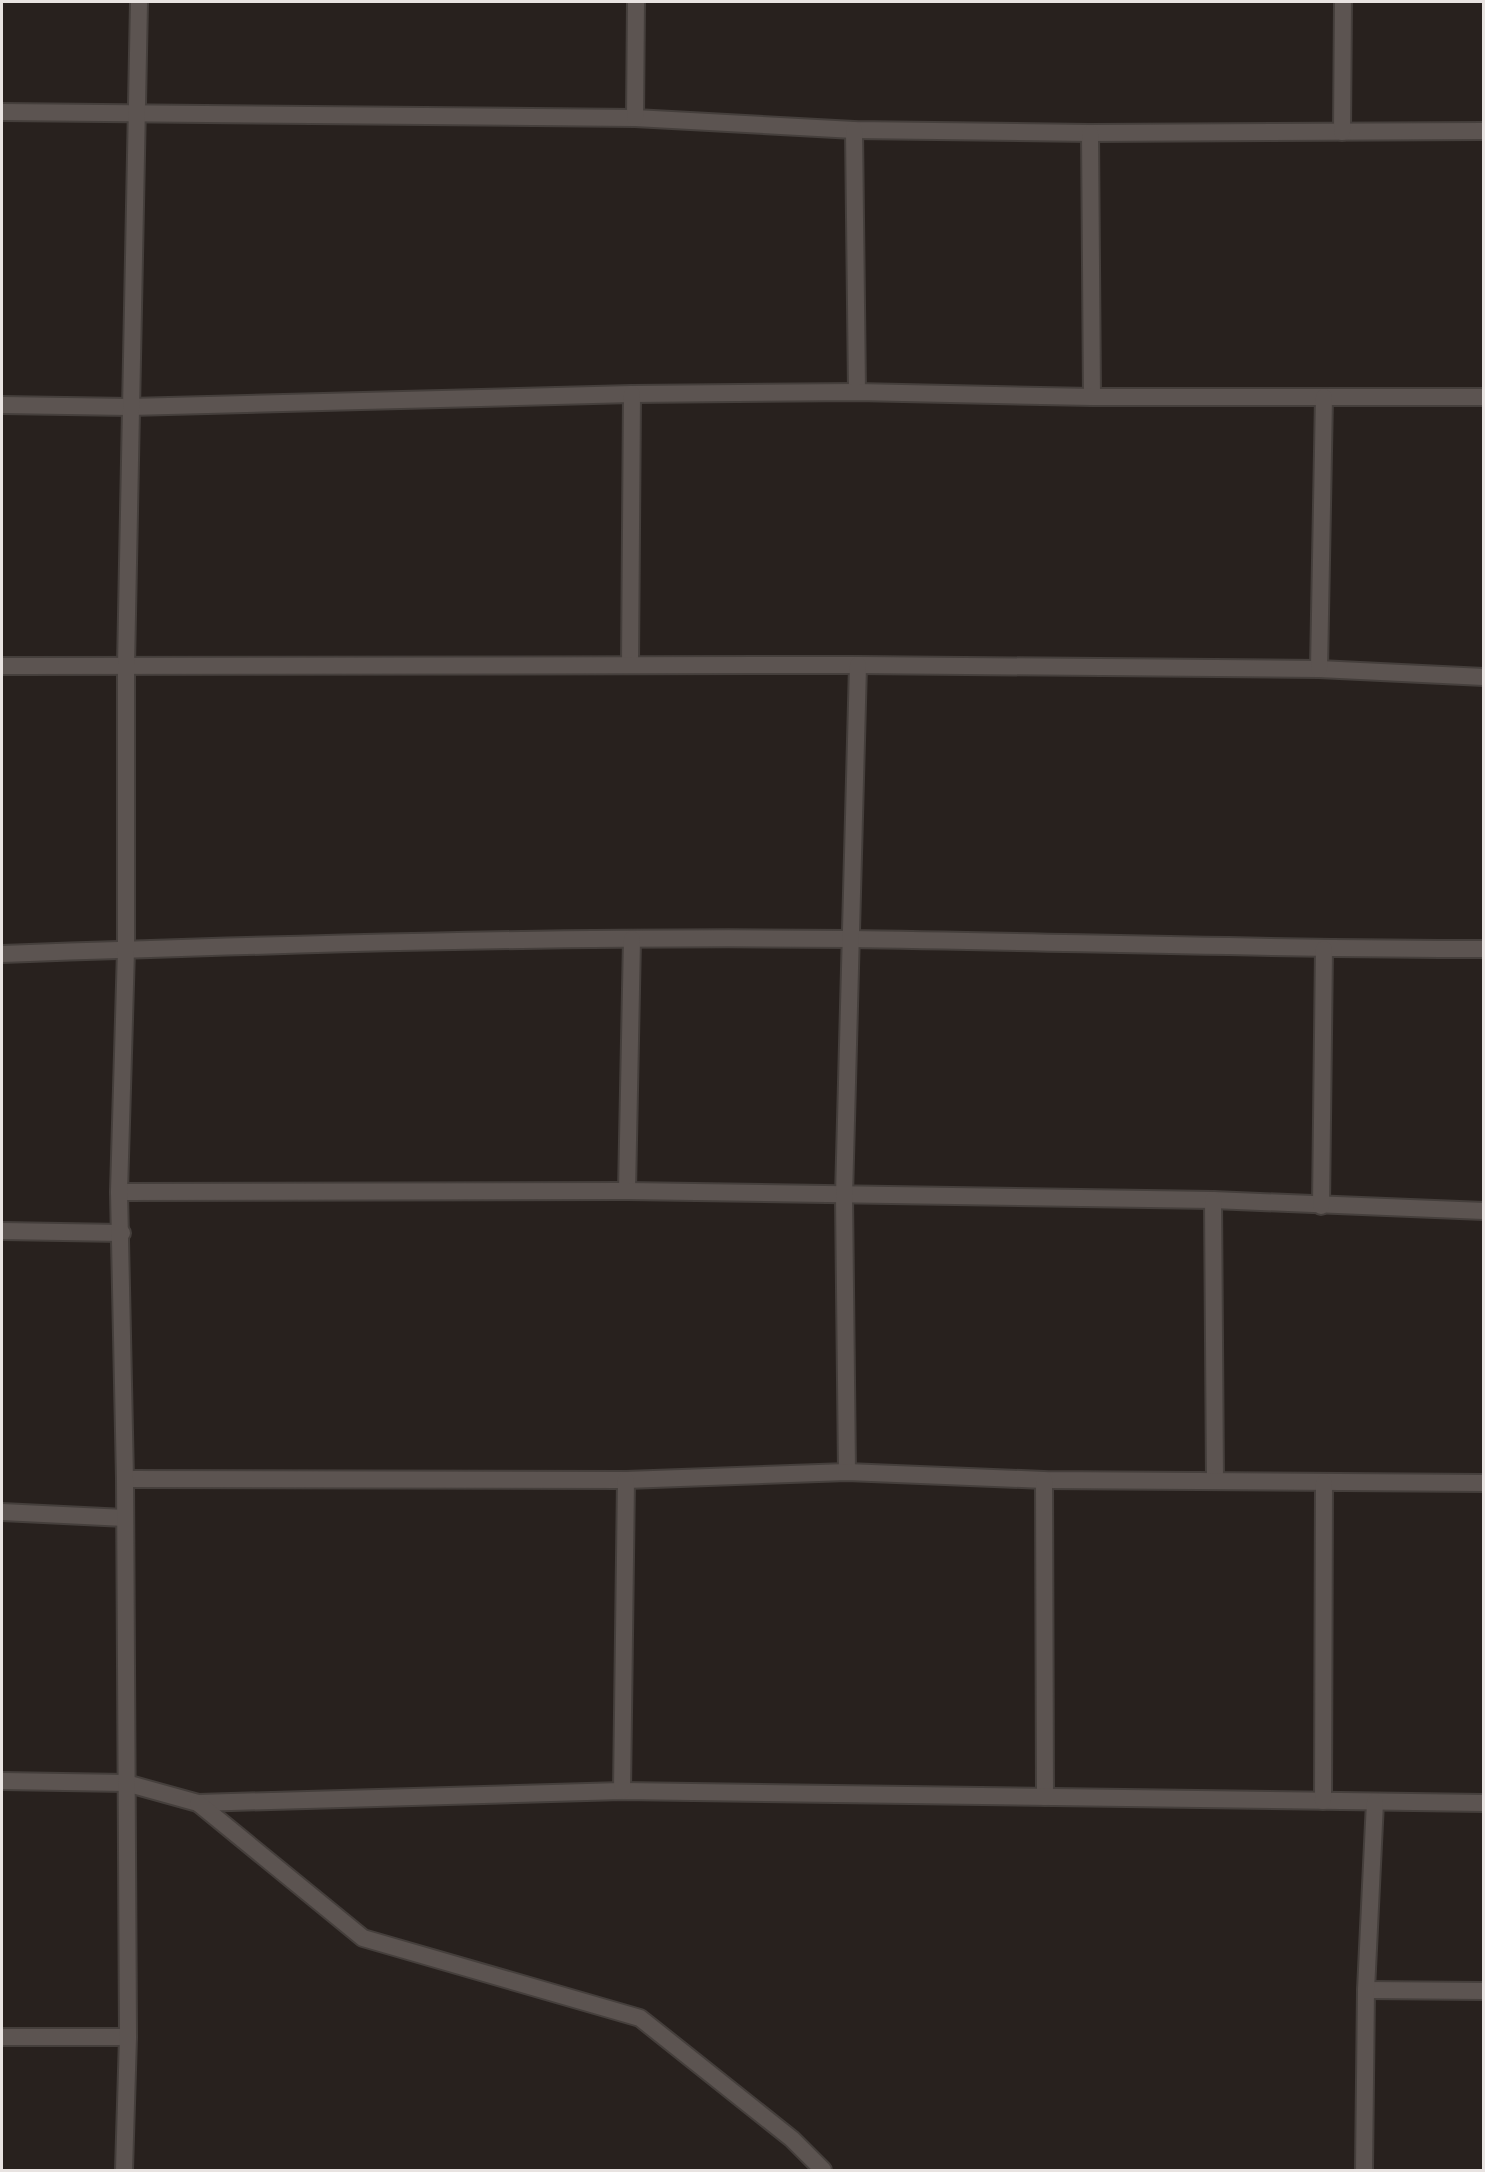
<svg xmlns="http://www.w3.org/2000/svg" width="1485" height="2172" viewBox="0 0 1485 2172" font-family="'DM Sans',sans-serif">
<rect width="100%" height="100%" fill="#28211e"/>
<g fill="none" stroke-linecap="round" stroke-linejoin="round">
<g stroke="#453f3c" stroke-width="20">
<g id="minor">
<path d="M2,112l633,6 219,12 236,3 394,-2"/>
<path d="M635,118l1,-116"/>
<path d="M854,130l3,262"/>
<path d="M1342,132l1,-130"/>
<path d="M1090,133l2,264"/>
<path d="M2,405l128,2 502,-13 225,-2 235,5h392"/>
<path d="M630,665l2,-271"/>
<path d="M2,666l856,-1 461,4 165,8"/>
<path d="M1319,669l5,-272"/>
<path d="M2,954c282,-10 566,-18 848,-15 212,3 422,10 634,10"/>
<path d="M627,1191l5,-252"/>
<path d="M119,1192l508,-1 586,9 271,11"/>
<path d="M1213,1200l2,281"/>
<path d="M1321,1206l3,-257"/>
<path d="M2,1231l120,2"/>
<path d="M847,1472l-3,-276 14,-531"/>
<path d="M125,1479l501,1 221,-8 197,8 440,3"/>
<path d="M1044,1480l1,317"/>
<path d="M2,1512l123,6"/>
<path d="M2,1781l124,2 72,20 424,-12 862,12"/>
<path d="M622,1791l4,-311"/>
<path d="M1323,1801l1,-318"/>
<path d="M198,1803l165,135 277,80 152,121 31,31"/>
<path d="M1366,1990l118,1"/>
<path d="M2,2037h126"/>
<path d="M124,2170l4,-133 -3,-558 -6,-287 7,-242v-285l13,-663"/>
<path d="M1364,2170l2,-180 9,-188"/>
</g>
</g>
<use href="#minor" stroke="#5c5451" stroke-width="16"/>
</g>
<rect width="1485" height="2172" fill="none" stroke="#e8e3e1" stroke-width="6"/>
</svg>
